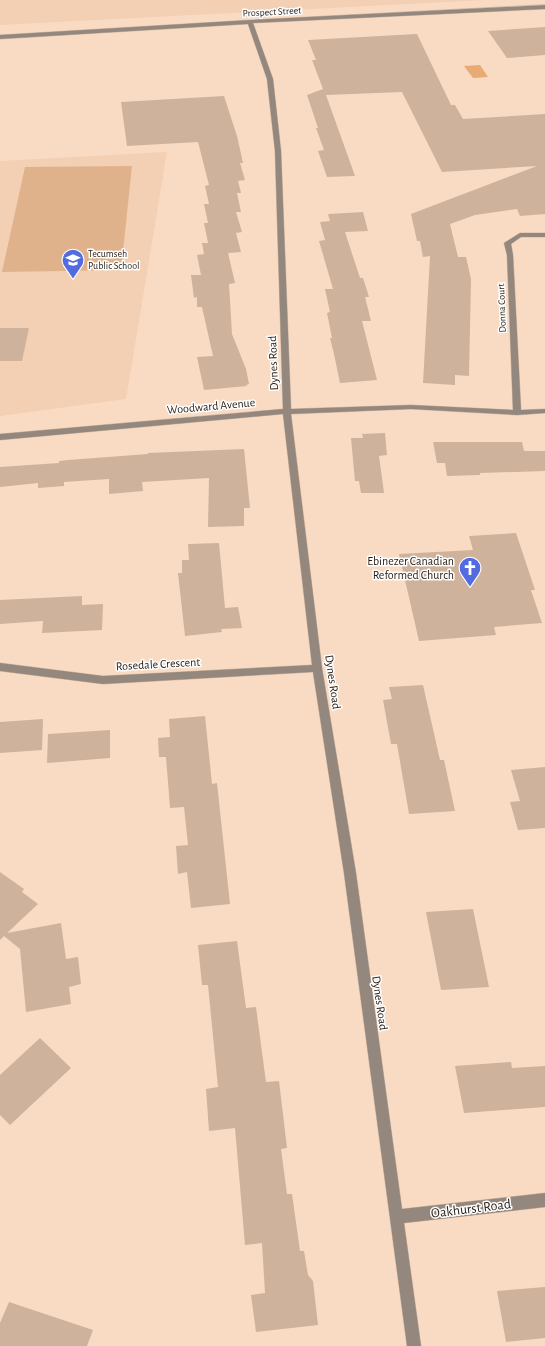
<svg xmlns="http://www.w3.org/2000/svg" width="545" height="1346" viewBox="0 0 545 1346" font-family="'Alegreya Sans',sans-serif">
<rect width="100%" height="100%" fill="#f9dbc3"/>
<g fill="#f3cfb3">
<path d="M0,0h485l-485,25z"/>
<path d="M167,152l-41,247 -126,17v-255z"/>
</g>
<path fill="#e0b28c" d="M132,166l-11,104 -119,2 23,-105z"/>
<path fill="#e9aa73" d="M480,65l8,12 -15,1 -9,-12z"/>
<g fill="#cfb29b">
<path d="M545,27v28l-38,3 -19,-27z"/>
<path d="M417,34l34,71h4l8,14 82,-5v100l-25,2 -3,-7 -42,6 -25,9 8,33h8l5,22 -2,97 -14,-1v10l-32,-2 7,-127 -7,1 -3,-16h-3l-6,-27 126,-48 -95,6 -40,-80 -76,3 29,81 -28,1 -9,-26 6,-1 -8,-22h2l-11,-33 16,-6 -11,-29h4l-8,-20z"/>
<path d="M224,96l13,40 6,27h-3l5,17 -7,1 3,12h-4l4,19h-5l6,20 -6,1 5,19 -13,1 7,30 -6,1 3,50 14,35 3,15 -3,1 1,1 -43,4 -7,-33 16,-1 -11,-49h-5v-10l-3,1 -3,-23h10l-4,-20 7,-1 -2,-11h6l-4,-20h4l-4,-19h5l-4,-18 4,-1 -11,-43 -71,4 -6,-44z"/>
<path d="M363,212l5,19 -23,1 15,46h3l6,19h-4l6,24h-9l15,59 -37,3 -6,-29 -4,-16h2l-5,-25 3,-1 -5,-23h8l-14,-48 6,-1 -5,-18 10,-1 -2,-7z"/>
<path d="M0,328h29l-7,33h-22z"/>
<path d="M385,433l2,22 -8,1 5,37h-23l-2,-12h-4l-4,-43h12l-1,-4z"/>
<path d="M433,442h89l2,9h21v20l-65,2v2l-33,1 -2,-13h-8z"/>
<path d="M244,449l6,59h-6v18l-36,1 1,-49 -67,4 1,9 -34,3v-15l-45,3v4l-26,2v-5l-38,4v-20l59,-4v-2l9,-1 80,-6v-1z"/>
<path d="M516,533l19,57h-4l11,33 -48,4 2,8 -77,6 -20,-87 74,-4 -4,-14z"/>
<path d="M219,543l6,65 13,-1 4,21 -21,1 1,3 -37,4 -7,-63h4v-13h7l-1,-16z"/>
<path d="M82,596v9l21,-1 -1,26 -60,3 1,-12 -43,3v-24z"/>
<path d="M423,685l17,75h4l11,51 -46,3 -12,-70h-6l-8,-44 9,-1 -3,-12z"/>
<path d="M205,716l7,68 5,-1 13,121 -39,4 -4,-36 -9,2 -2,-28 12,-1 -4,-38 -14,1 -4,-51h-7l-1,-19 12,-1 -1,-18z"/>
<path d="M43,719l-1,31 -42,3v-31z"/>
<path d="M110,730v28l-63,5 1,-29z"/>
<path d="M545,767v61l-27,2 -8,-28 10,-1 -9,-31z"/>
<path d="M0,872l24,17 -2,3 16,12 -31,29 54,-10 5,36 12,-2 3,27 -12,3 2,17 -45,8 -6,-63 -16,-13 -4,4z"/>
<path d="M473,909l16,78 -48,3 -15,-78z"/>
<path d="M237,941l9,67 10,-1 10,75 13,-1 8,67 -6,1 6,45h5l8,57h4l4,24 5,6 5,44 -62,7 -5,-37 14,-2 -3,-50 -17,2 -10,-117 -26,3 -3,-42 12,-2 -10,-102h-6l-4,-40z"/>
<path d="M40,1038l31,30 -61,57 -10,-10v-40z"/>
<path d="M511,1062l1,6 33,-2v41l-81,6 -9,-47z"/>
<path d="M545,1287v51l-39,4 -9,-51z"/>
<path d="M9,1302l84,28 -6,16h-87v-23z"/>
</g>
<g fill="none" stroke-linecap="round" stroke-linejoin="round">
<g stroke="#d3b9a3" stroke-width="1">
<path id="minor" d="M545,5v4l-292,14 20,56 8,72 10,258 120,-4 102,5 -6,-155 -3,-12 16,-10h25v4h-24l-10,7 2,11 8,155 24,-1v4l-28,2 -106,-6 -120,5 31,254 34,205 46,336 143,-16v14l-141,16 17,123h-14l-63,-473 -31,-201 -210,12 -103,-13v-8l103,13 209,-11 -29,-251 -283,26v-6l283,-25 -8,-258 -8,-72 -19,-55 -248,15v-4l250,-15z"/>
</g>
<use href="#minor" fill="#94887e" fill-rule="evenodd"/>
</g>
<defs>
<g id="school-pin" transform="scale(1.15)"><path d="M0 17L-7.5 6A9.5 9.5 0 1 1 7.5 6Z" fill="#536ae0" stroke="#fff"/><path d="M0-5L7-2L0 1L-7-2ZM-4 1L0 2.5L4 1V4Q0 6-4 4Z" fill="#fff"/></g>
<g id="church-pin" transform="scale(1.15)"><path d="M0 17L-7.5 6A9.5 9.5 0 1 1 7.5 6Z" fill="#536ae0" stroke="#fff"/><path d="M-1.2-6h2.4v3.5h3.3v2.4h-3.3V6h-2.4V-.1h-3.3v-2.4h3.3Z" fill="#fff"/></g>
</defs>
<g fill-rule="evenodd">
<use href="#school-pin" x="73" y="260"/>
<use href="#church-pin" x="470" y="568"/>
</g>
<g text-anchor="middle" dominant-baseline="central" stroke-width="3" stroke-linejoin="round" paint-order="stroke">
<g font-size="10" fill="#261c13" stroke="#fff">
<text transform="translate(272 12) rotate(-3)">Prospect Street</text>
<text transform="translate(502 308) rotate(-92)">Donna Court</text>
</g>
<g font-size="10" fill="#261c13" stroke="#fff" text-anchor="start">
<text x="88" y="254">Tecumseh<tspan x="88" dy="12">Public School</tspan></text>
</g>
<g font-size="12" fill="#261c13" stroke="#fff">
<text transform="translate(273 363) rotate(-92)">Dynes Road</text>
<text transform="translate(211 406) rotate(-5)">Woodward Avenue</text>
<text transform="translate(158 664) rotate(-3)">Rosedale Crescent</text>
<text transform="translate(333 682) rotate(82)">Dynes Road</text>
<text transform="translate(380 1003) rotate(82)">Dynes Road</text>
</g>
<g font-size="12" fill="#261c13" stroke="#fff" text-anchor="end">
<text x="454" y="561">Ebinezer Canadian<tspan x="454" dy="14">Reformed Church</tspan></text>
</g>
<g font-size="14" fill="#261c13" stroke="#fff">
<text transform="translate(471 1209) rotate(-7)">Oakhurst Road</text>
</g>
</g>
</svg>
